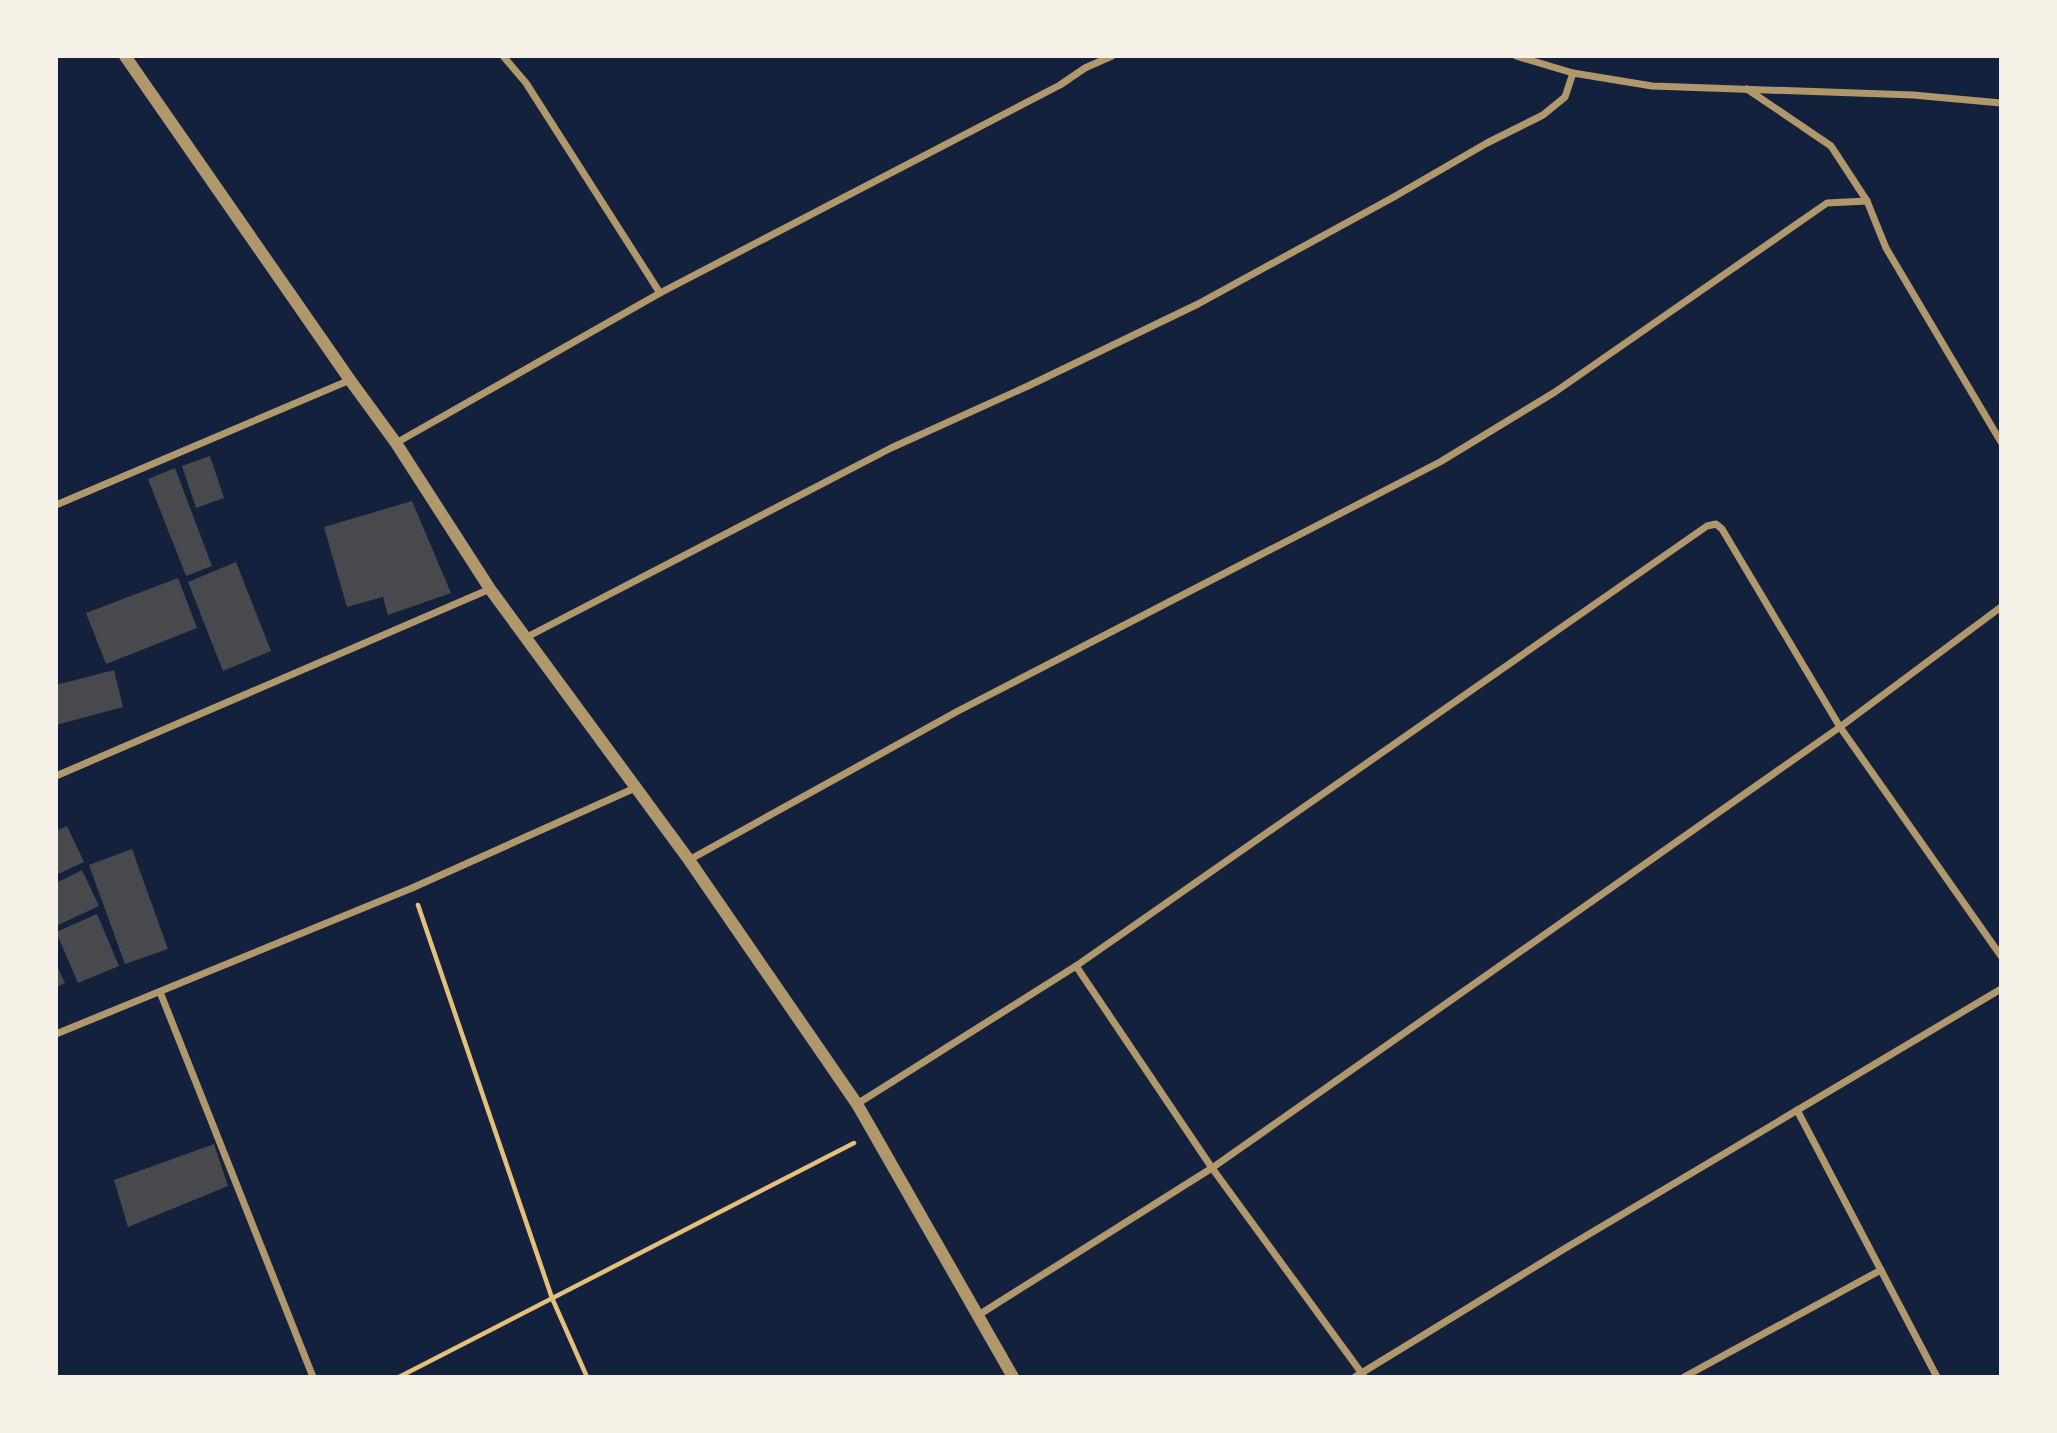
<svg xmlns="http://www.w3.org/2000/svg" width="2057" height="1433" viewBox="0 0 2057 1433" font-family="'Open Sans',sans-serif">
<rect width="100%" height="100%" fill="#14213d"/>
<g fill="#48494c">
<path d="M210,456l14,42 -28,10 -14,-42z"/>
<path d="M175,468l37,98 -26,10 -38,-97z"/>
<path d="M412,501l39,92 -63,22 -5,-18 -36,10 -23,-80z"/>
<path d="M236,562l35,89 -48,20 -35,-89z"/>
<path d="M178,578l19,50 -91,36 -20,-51z"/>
<path d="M114,670l9,37 -67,18v-40z"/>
<path d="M67,826l17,36 -28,13v-44z"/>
<path d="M132,849l36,100 -43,15 -36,-99z"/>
<path d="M82,870l17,36 -43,20v-43z"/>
<path d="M97,914l22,52 -41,17 -22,-51z"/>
<path d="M56,964l9,19 -9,4z"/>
<path d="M214,1144l14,42 -100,41 -14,-47z"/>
</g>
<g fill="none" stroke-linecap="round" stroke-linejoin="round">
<g stroke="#e5c07b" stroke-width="4.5">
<path d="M418,905l134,393 35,79"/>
<path d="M399,1377l455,-234"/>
</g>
<g stroke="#b1986c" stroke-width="7">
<path d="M503,56l23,27 134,210"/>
<path d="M1516,56l57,17 79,13 261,9 88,8"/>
<path d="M1747,89l84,57 36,55 19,47 115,194"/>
<path d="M396,443l264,-150 400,-208 25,-17 27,-12"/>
<path d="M56,505l294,-125"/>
<path d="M527,637l364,-189 137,-62 170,-82 194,-106 95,-55 56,-28 22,-18 8,-24"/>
<path d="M56,776l434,-187"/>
<path d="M689,860l269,-149 482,-249 115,-70 272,-189 40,-2"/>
<path d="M1076,966l136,202 151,207"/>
<path d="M160,992l153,385"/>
<path d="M56,1034l356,-146 223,-100"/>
<path d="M857,1104l219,-138 631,-440 9,-2 6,5 118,198 161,229"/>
<path d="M1797,1110l140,267"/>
<path d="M977,1316l235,-148 628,-441 161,-120"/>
<path d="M1355,1377l209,-128 437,-260"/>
<path d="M1684,1377l197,-107"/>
</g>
<path stroke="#b1986c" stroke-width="12" d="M125,56l225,324 46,63 94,146 199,271 168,244 156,273"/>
</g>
<rect width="2057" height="1433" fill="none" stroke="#f6f1e7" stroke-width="116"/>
</svg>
